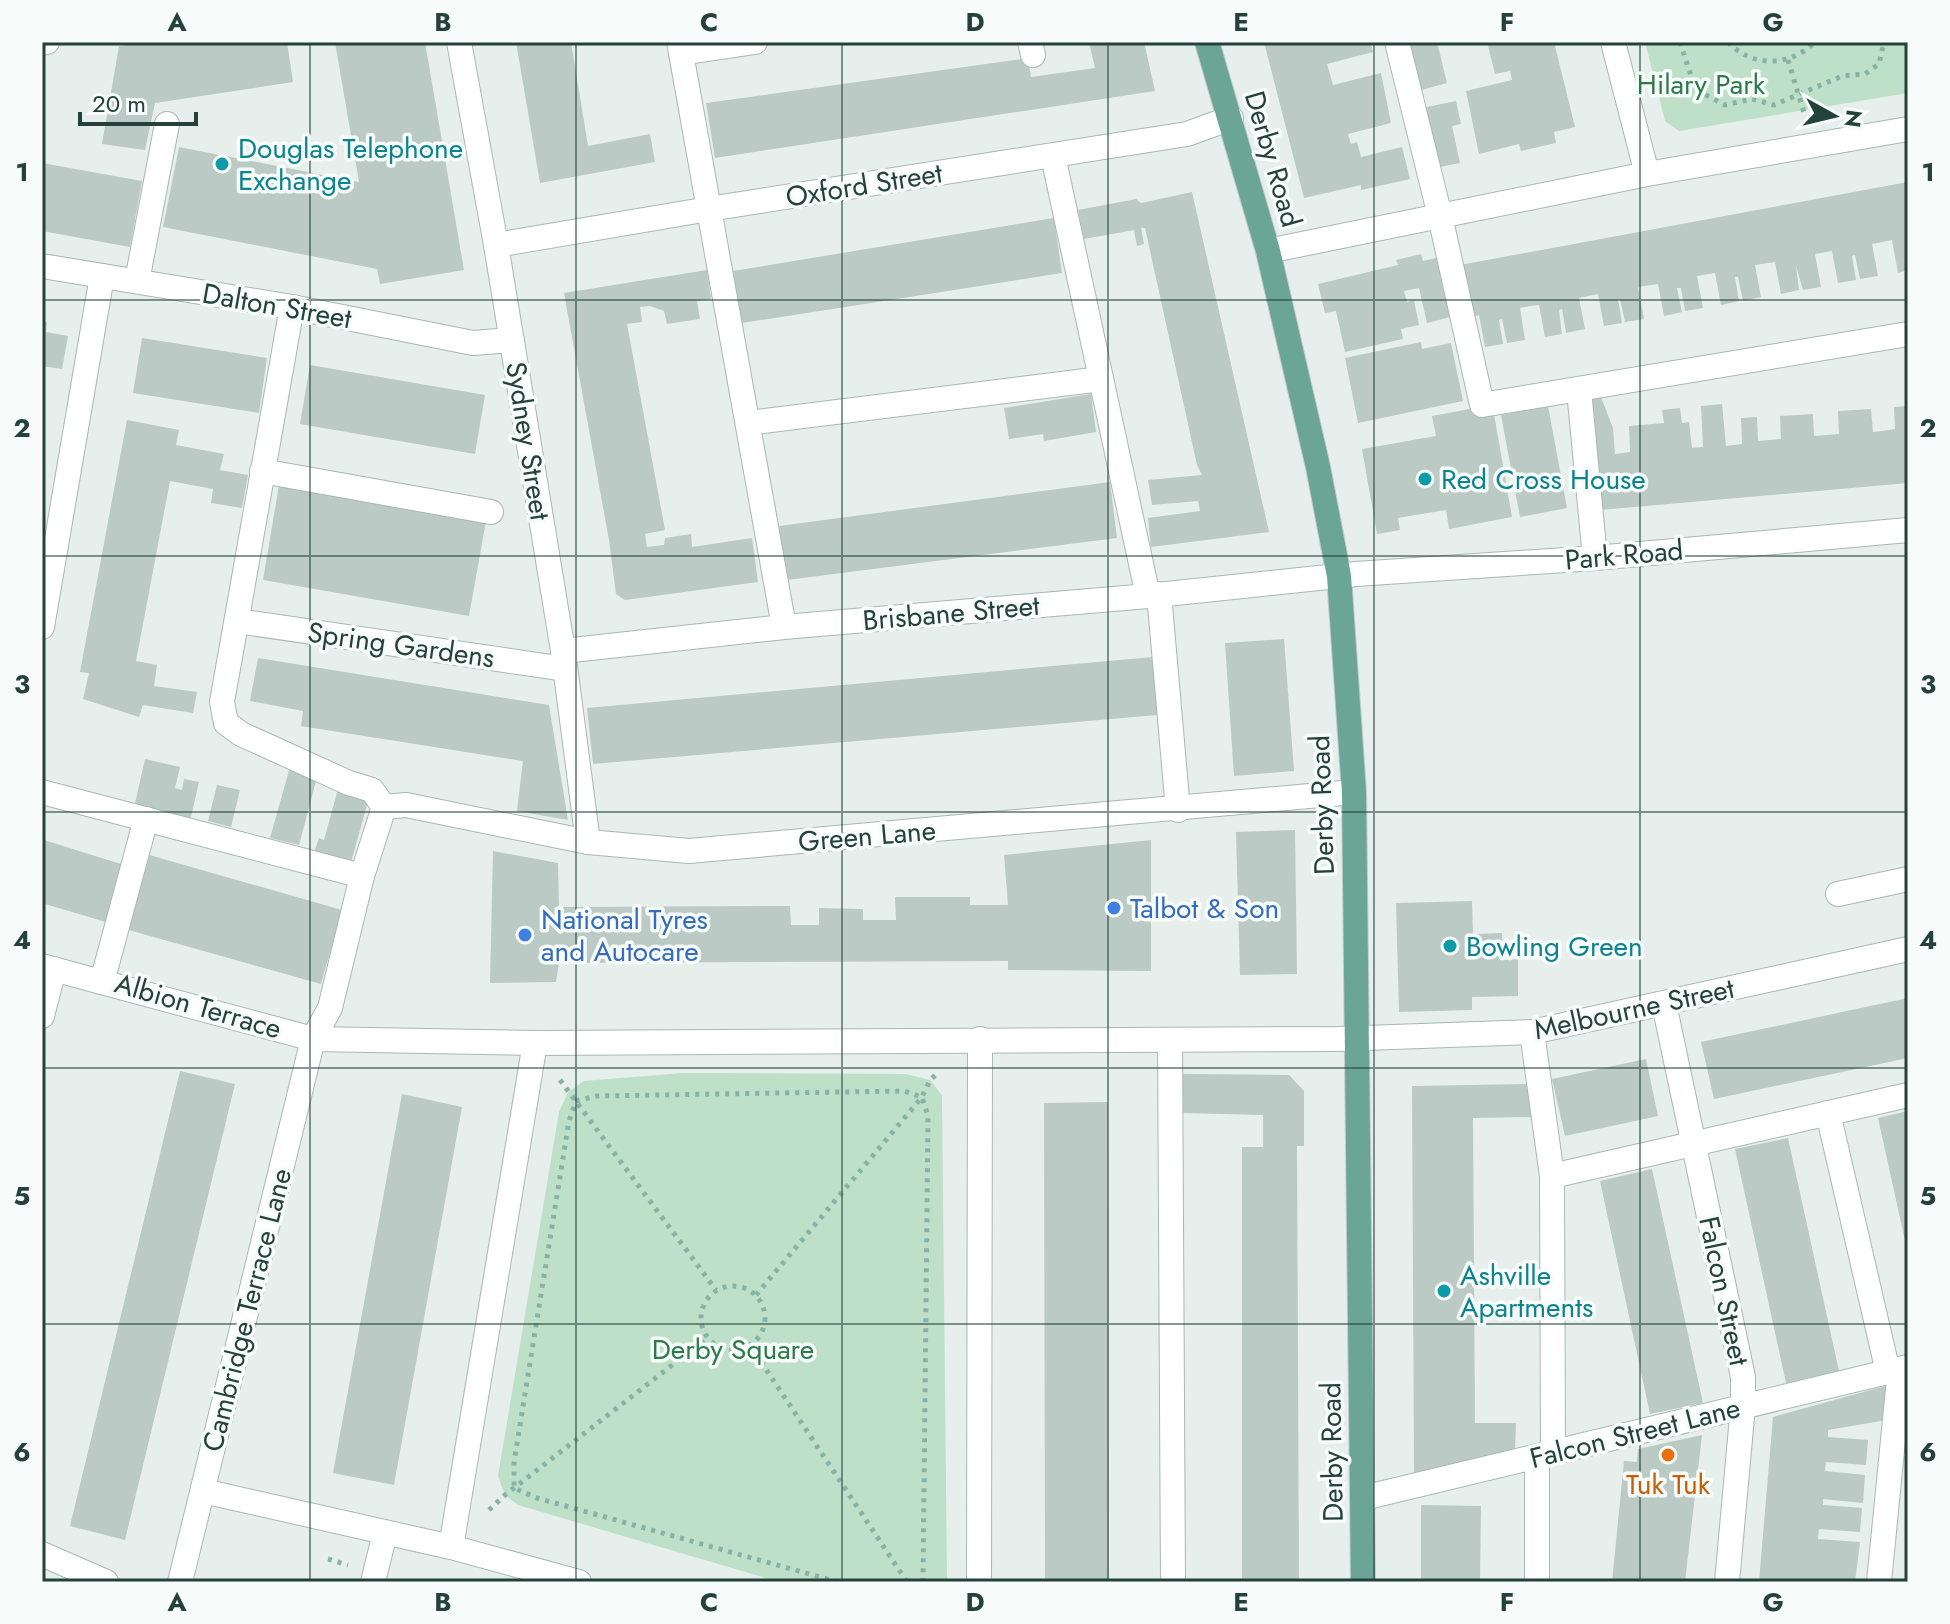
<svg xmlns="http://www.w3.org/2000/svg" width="1950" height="1624" viewBox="0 0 1950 1624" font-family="Jost,sans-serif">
<rect width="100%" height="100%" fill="#e6efeb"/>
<g fill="#bfe0c8">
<path d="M1645,42h263v51l-229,38 -14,-10z"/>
<path d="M683,1073l223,1 24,6 12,15 5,487h-168l-261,-77 -13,-10 -7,-19 61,-364 9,-20 16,-11z"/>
</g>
<g fill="#bbcac4">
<path d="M152,42h135l6,40 -138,21 -10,47 -43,-6 17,-98z"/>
<path d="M335,42h90l39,228 -84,14 -3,-15 -214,-42 16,-80 180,35z"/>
<path d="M516,42h55l17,104 62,-12 5,28 -115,21z"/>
<path d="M1089,42h55l11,49 -440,67 -9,-55 322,-45 3,19 64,-9z"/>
<path d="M1264,42h106l3,10 -46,12 6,21 48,-12 10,50 -43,11 3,10 6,-2 4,15 41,-10 8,32 -49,11v-5l-57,13z"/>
<path d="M1406,42h31l10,41 -29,8z"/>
<path d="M1487,42h67l21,85 -21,5 2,11 -35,8 -2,-7 -40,10 -13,-63 46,-11 -2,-9 -15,3z"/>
<path d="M1456,101l5,23 -9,2 8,37 -25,5 -13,-60z"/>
<path d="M42,163l100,18 -12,66 -88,-16z"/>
<path d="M1908,182v88l-10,3 -6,-33 -20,4 6,32 -18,3 -5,-24 -3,1 4,24 -18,3 -6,-32 -17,3 6,33 -18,3 -7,-24 3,24 -18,4 -6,-32 -20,3 6,32 -18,4 -5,-24h-3l4,24 -18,4 -6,-32 -18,3 6,32 -18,3 -4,-23h-4l5,24 -18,4 -6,-32 -20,3 6,32 -19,3 -5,-23h-2l4,24 -18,3 -6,-32 -19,4 6,31 -19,4 -4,-24 -3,1 3,24 -17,3 -6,-32 -9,1 -10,2 5,32 -18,3 -5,-24 -3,1 4,24 -18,3 -6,-32 -8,2 -11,-52z"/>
<path d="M1192,192l77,340 -118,15 -3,-29 52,-7 -2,-10 -46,4 -4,-25 54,-5 -5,-10 -52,-237h-4l3,16 -7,2 -3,-16 -50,9 -6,-29 58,-11 5,4z"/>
<path d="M1054,218l8,55 -320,50 -9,-52z"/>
<path d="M1421,254l2,7 18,-4 13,59 -27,7 -8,-35 -15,3 3,11 7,-2 5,25 -18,4 2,10 -58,13 -9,-41 -11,2 -7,-29 80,-19 -2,-5z"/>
<path d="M707,270l4,29 -14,2 3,18 -33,5 -3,-13 -14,-5 -10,1 2,15 -15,2 38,206 -20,4 2,13 17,-2 1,-7 26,-4 1,13 60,-9 6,44 -133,18 -9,-6 -7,-54 -45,-247z"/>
<path d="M42,321l5,1 -1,10 22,4 -6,33 -20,-3z"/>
<path d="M142,338l125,20 -8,55 -126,-20z"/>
<path d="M1421,342l1,7 29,-6 12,58 -105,22 -13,-65z"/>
<path d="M310,365l175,30 -10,59 -175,-30z"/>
<path d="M1091,394l5,38 -52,9 -1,-7 -34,5 -5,-31z"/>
<path d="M1601,397l12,31 2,26 15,-2 -1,-26 35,-3 -2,-13 18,-2 2,15 7,-1 3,26 11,-1 -2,-41 21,-2 4,42 16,-2 -1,-26 16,-1 1,24 12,-1 11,-1 -1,-23 33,-2 1,22 25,-2 -1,-23 33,-2 2,23 10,-1 12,-2 -1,-22 14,-1v77l-308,27 -12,-112z"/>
<path d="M1548,406l19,102 -47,9 -19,-102z"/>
<path d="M1475,408l2,9 17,-3 18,103 -63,12 -3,-19 -48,8 2,12 -23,4 -15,-85 74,-13 -4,-20z"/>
<path d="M127,420l52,10 -3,15 48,9 -4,16 28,5 -6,33 -31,-5 2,-14 -43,-8 -34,180 21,4 -3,21 43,6 -4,21 -50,-8 -4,12 -56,-18 6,-26 -9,-1z"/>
<path d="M1110,482l7,56 -330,42 -8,-54z"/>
<path d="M279,485l207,36 -17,95 -206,-36z"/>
<path d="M1284,639l10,132 -60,5 -9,-133z"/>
<path d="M1153,657l4,58 -564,49 -6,-56z"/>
<path d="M258,658l291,47 19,115 -51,-9 6,-50 -222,-35 2,-15 -53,-10z"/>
<path d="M145,759l35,8 -5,21 7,2 2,-11 15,3 -9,39 -56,-13z"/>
<path d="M290,767l26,14 -17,64 -29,-7z"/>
<path d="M217,785l23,5 -9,37 -23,-6z"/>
<path d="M338,789l31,9 -19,68 -37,-10 6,-18 5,2z"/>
<path d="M1295,830l2,144 -57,1 -4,-143z"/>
<path d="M44,840l80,25 -15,58 -67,-20z"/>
<path d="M1151,840v131l-143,-1v-9l-449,2 -3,19 -66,1 3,-132 65,12 1,44 231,-1 1,19h28v-17l44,1v11h33l-1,-23h75v8h38l-4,-50z"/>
<path d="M146,854l196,56 -21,74 -196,-55z"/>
<path d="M1472,901l1,33 29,-1 1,27 15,-1v37l-46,1v13l-73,2 -3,-109z"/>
<path d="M1908,998v60l-194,41 -13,-57z"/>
<path d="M1646,1059l12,57 -93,20 -13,-57z"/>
<path d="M180,1071l55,13 -110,456 -55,-14z"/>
<path d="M1183,1074l106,1 15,16v55h-7l2,436h-57v-435h21v-32l-81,-2z"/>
<path d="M1533,1084v33l-60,1 2,305h41l-1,27 -101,23 -2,-387z"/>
<path d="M402,1094l60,13 -68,378 -61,-12z"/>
<path d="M1108,1102l1,480h-64l-1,-479z"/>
<path d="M1908,1111v138l-1,1 -29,-132z"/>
<path d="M1788,1138l51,233 -53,12 -51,-234z"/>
<path d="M1652,1169l51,234 -53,11 -50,-233z"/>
<path d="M1889,1385l-2,35 -59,10v7l40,3 -2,25 -40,-3 -1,9 40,4 -2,28 -40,-4v6l39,3 -2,24 -41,-3 -1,10 42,3 -5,40h-96l14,-165z"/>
<path d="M1702,1435l-17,147h-73l12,-121 13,1 1,-13z"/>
<path d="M1421,1505l60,1 -1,76h-59z"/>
</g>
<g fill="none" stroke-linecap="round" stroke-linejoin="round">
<g stroke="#a8b8b2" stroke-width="26">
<g id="minor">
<path d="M459,42l37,203 67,406 25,191"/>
<path d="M679,42l105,585"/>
<path d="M1030,42l3,13"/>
<path d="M1397,42l43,174 42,189 426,-71"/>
<path d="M1613,42l34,132"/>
<path d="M42,43l5,-1"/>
<path d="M681,53l74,-11"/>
<path d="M1053,156l95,440"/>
<path d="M496,245l213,-36 478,-75 44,-16"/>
<path d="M1268,251l379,-77 261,-45"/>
<path d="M42,266l250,41 181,36 39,-3"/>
<path d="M137,281l30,-157"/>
<path d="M1579,390l16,168"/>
<path d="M748,423l353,-44"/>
<path d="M262,471l229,41"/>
<path d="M1159,594l19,216"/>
<path d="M237,621l328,48"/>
<path d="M42,627l60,-351"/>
<path d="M563,651l221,-24 364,-31 208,-22 239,-16 313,-28"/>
<path d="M42,792l320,84"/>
<path d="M384,807l22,-2 182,37 101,9 665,-59"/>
<path d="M1838,894l70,-15"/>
<path d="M42,966l271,73 222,4 802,-4 195,-7 376,-83"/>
<path d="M102,982l44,-163"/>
<path d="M1664,1004l79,373v29l-16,176"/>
<path d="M42,1016l12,-47"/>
<path d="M1532,1032l20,144 1,277"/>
<path d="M1170,1040l3,542"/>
<path d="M1828,1113l60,259"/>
<path d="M1552,1176l356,-81"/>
<path d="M203,1491l248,56 128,35"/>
<path d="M1363,1498l545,-131"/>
<path d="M451,1547l84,-504"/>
<path d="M42,1554l64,28"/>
<path d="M180,1582l133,-543 17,-31 32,-132 22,-69 -12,-17 -23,-7 -108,-49 -15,-11 -4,-21 70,-395"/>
<path d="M373,1582l12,-49"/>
<path d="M979,1582l1,-543"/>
<path d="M1537,1582v-124"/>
<path d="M1879,1582l21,-213"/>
</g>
</g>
<g stroke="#c2cac8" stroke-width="26">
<path id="major" d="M1207,42l61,209 50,216 21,109 15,216 9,790"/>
</g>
<g stroke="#86b3a5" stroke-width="5" stroke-dasharray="4 6" stroke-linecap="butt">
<path d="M1680,42l13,40 11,12 21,11 27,-6 22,6 68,-29 23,-2 14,-10 5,-22"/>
<path d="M1728,42c24,26 62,25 87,0"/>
<path d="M1788,60l17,56"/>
<path d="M560,1080l156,210"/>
<circle cx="733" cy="1318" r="32"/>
<path d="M756,1295l166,-198 8,-17 9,-8"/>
<path d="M750,1345l157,237"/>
<path d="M489,1510l16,-15 202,-157"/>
<path d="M328,1559l20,6"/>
<path d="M838,1582l-301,-84 -23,-10v-26l55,-341 7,-20 21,-5 307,-5 18,6 6,19 -5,466"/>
</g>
<use href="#minor" stroke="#fff" stroke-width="24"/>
<use href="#major" stroke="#6aa596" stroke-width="24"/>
</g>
<path fill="none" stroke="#24423a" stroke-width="2" stroke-opacity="0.55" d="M310,42v1540M576,42v1540M842,42v1540M1108,42v1540M1374,42v1540M1640,42v1540M42,300h1866M42,556h1866M42,812h1866M42,1068h1866M42,1324h1866"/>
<g fill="#0f9aa8" stroke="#f7fbf9" stroke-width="3">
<circle cx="222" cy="164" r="8"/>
<circle cx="1425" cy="479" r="8"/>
<circle cx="1450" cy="946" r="8"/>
<circle cx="1444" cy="1291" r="8"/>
</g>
<g fill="#3f7fe0" stroke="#f7fbf9" stroke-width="3">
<circle cx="1114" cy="908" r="8"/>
<circle cx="525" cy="935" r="8"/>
</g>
<circle fill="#e8710a" stroke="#f7fbf9" stroke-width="3" cx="1668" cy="1455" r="8"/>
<g text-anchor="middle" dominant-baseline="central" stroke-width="7" stroke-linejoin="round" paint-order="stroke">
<g font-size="28" fill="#2d7a4b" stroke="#f7fbf9">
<text x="1701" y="84">Hilary Park</text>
<text x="733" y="1349">Derby Square</text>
</g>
<g font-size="28" fill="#0d838f" stroke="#f7fbf9" text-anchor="start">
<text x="238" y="148">Douglas Telephone<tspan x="238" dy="32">Exchange</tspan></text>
<text x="1441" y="479">Red Cross House</text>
<text x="1466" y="946">Bowling Green</text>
<text x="1460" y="1275">Ashville<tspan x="1460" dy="32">Apartments</tspan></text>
</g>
<g font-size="28" fill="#24423a" stroke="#f7fbf9">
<text transform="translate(1273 159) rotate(74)">Derby Road</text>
<text transform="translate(864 185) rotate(-9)">Oxford Street</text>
<text transform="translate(277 306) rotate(10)">Dalton Street</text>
<text transform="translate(528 441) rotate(81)">Sydney Street</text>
<text transform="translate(1624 555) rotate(-5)">Park Road</text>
<text transform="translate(951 613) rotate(-5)">Brisbane Street</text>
<text transform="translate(401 645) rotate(8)">Spring Gardens</text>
<text transform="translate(1322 805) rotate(-92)">Derby Road</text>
<text transform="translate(867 836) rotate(-5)">Green Lane</text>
<text transform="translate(198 1006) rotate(16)">Albion Terrace</text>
<text transform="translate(1634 1009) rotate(-12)">Melbourne Street</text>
<text transform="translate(1724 1291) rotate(78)">Falcon Street</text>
<text transform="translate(247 1310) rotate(-76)">Cambridge Terrace Lane</text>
<text transform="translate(1635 1433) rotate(-14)">Falcon Street Lane</text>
<text transform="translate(1332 1452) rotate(-91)">Derby Road</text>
</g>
<g font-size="28" fill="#366cbe" stroke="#f7fbf9" text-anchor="start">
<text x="1130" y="908">Talbot &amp; Son</text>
<text x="541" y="919">National Tyres<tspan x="541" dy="32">and Autocare</tspan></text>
</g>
<g font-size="28" fill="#c56008" stroke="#f7fbf9">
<text x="1668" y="1484">Tuk Tuk</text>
</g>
</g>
<rect width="1950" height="1624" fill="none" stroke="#f7fbf9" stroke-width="88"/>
<g transform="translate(1834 116) rotate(98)" stroke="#f7fbf9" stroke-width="6" paint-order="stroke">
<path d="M0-6L14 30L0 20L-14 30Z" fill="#24423a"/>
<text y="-12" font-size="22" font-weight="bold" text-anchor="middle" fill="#24423a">N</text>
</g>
<path d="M80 112v12h116v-12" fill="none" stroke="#24423a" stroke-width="4"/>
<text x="92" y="112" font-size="24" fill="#24423a" stroke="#f7fbf9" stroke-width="6" paint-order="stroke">20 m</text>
<rect x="44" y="44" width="1862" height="1536" fill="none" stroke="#24423a" stroke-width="3"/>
<g font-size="26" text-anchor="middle" font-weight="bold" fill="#24423a">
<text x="177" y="31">A</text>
<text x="443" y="31">B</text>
<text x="709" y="31">C</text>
<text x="975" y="31">D</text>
<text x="1241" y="31">E</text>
<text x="1507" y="31">F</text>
<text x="1773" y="31">G</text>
<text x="22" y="181">1</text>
<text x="1928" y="181">1</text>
<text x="22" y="437">2</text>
<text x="1928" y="437">2</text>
<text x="22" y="693">3</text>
<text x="1928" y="693">3</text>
<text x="22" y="949">4</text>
<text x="1928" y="949">4</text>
<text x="22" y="1205">5</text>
<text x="1928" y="1205">5</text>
<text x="22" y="1461">6</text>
<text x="1928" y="1461">6</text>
<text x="177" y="1611">A</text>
<text x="443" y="1611">B</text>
<text x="709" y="1611">C</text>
<text x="975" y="1611">D</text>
<text x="1241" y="1611">E</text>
<text x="1507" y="1611">F</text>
<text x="1773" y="1611">G</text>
</g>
</svg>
